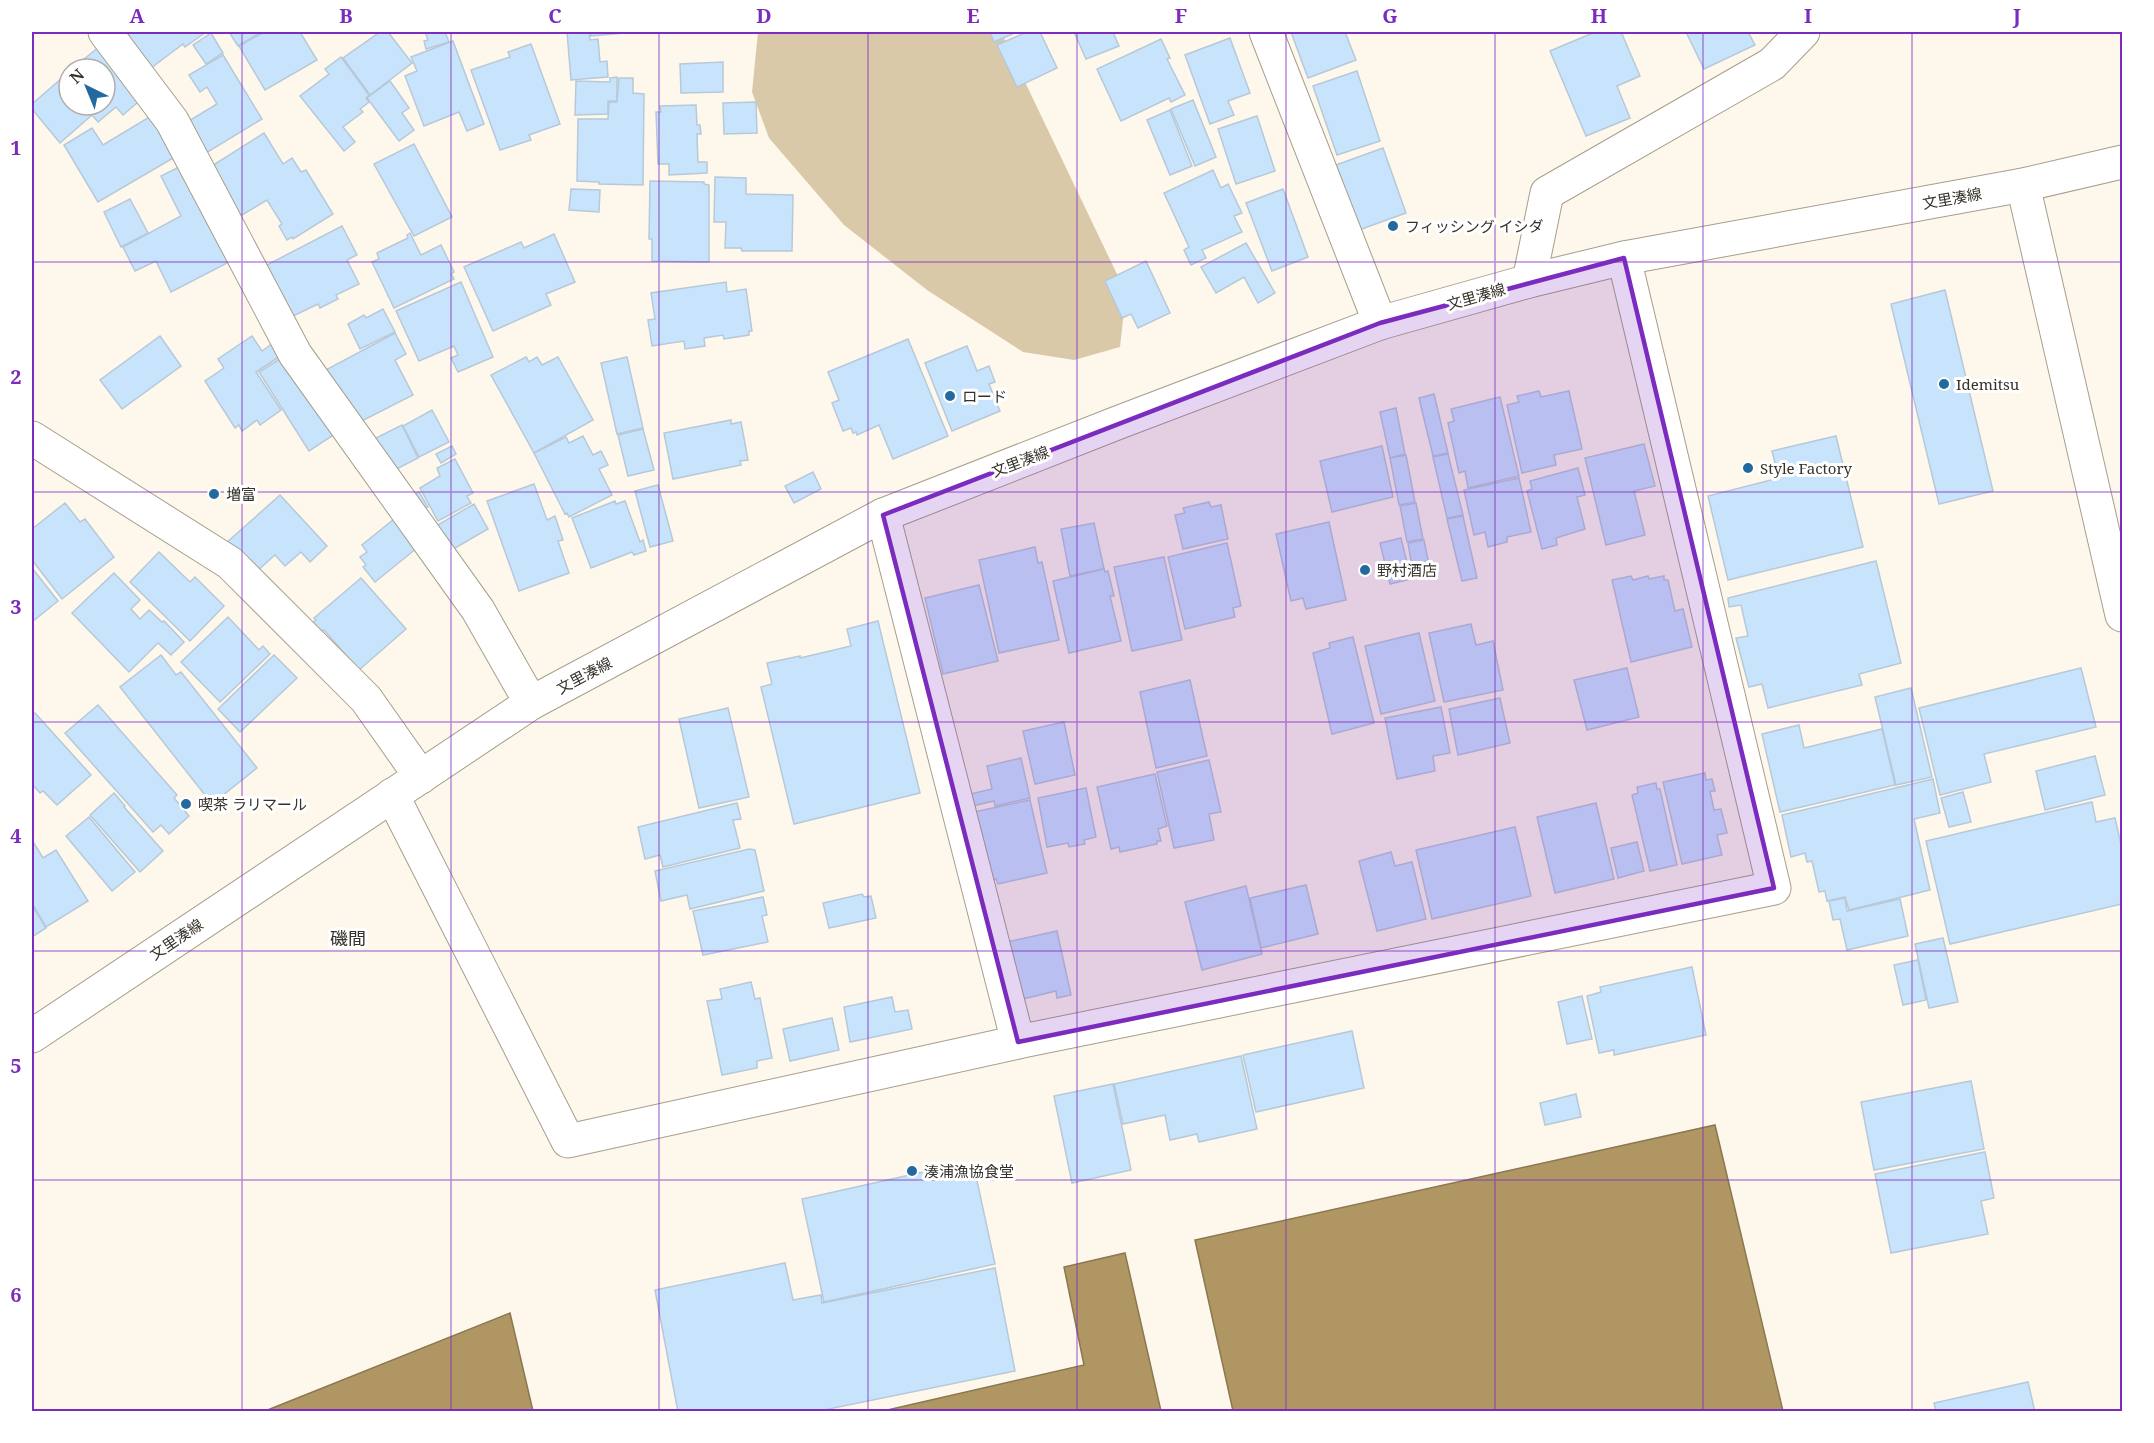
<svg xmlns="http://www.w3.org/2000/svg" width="2154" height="1443" viewBox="0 0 2154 1443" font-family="'Noto Serif','Noto Sans JP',serif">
<rect width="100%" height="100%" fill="#fef8ec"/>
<path fill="#d9c9a8" d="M758,32h243l125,261 -6,54 -46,13 -51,-8 -96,-62 -83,-65 -75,-87 -17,-46z"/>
<g fill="#af9662" stroke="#8b7851" stroke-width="1.5">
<path d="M1715,1125l68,286h-550l-38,-171z"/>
<path d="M1125,1253l36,158h-278l201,-46 -20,-98z"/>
<path d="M510,1313l23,98h-268z"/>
</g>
<g fill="#c8e4fd" stroke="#b7c8d8" stroke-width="1.5">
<path d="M117,32h89l-21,15 -2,-3 -36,27z"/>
<path d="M229,32h32l-23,14z"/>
<path d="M264,32h36l17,28 -52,30 -26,-44z"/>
<path d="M380,32h8l24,31 -42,32 -27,-37z"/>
<path d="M425,32h20l4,10 -23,7 -2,-8 4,-1z"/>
<path d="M567,32h22l1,8 8,-1 2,23 7,-1 1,16 -37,3z"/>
<path d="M591,32h46l-46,4z"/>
<path d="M990,32h27l-23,10z"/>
<path d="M1027,32h13l17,36 -40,19 -20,-42z"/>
<path d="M1074,32h39l6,14 -33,13z"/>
<path d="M1291,32h54l11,28 -48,18z"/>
<path d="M1595,32h32l-5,2 18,42 -23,10 13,32 -44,18 -36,-85z"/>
<path d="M1686,32h62l7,13 -51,24z"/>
<path d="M211,33l12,20 -17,11 -13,-19z"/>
<path d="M1230,38l20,55 -22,8 6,14 -24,9 -25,-69z"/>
<path d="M1161,39l9,19 -3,1 18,36 -14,7 -2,-4 -48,23 -24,-52z"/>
<path d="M453,41l31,83 -17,7 -8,-19 -35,14 -19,-50 12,-5 -6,-14z"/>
<path d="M531,44l29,80 -31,11 2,5 -31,10 -29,-80 39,-13 -2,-5z"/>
<path d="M100,46l44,51 -21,18 -7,-8 -18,15 -6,-7 -32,28 -28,-34v-5l37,-32v33h36v-36h-33z"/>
<path d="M223,55l39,64 -56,34 -19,-31 30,-18 -10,-17 -7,5 -11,-17z"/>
<path d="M341,57l28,38 -3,3 3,4 -9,7 3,3 -20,15 12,15 -11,9 -44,-55 29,-22 -4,-5z"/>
<path d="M723,62v30l-42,1 -1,-29z"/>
<path d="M1357,71l23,70 -43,14 -24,-69z"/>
<path d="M617,77v24h-9v13l-33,1 1,-34 34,1v-4z"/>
<path d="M619,78h14v15l11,1 -1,91 -44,-1v-2l-22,-1 1,-62h30l1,-17h8z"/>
<path d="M390,81l19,27 -7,5 12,17 -15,11 -32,-43z"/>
<path d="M1193,100l23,57 -21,9 -24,-57z"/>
<path d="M756,102l1,31 -33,1 -1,-31z"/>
<path d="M696,105l1,20h3l1,9h-4l1,28h9v11l-38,2v-11h-11l-2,-52h5l-1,-6z"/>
<path d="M1170,110l22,56 -22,9 -23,-55z"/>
<path d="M156,113l24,41 -82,48 -34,-57 28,-17 11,17z"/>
<path d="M1257,116l18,55 -39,13 -18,-55z"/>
<path d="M264,133l19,31 9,-6 9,14 5,-2 27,44 -40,25 -1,-2 -5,3 -8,-14 3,-2 -15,-24 -30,18 -30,-49z"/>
<path d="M414,144l38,73 -38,19 -40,-72z"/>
<path d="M1383,148l23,65 -47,17 -23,-65z"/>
<path d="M187,163l48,96 -64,33 -15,-31 -21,10 -12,-24 58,-31 -20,-40z"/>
<path d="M1213,170l8,18 7,-4 14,29 -8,3 8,16 -40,18 4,8 -15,7 -7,-15 5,-3 -25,-54z"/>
<path d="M715,177l31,1v16l47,1 -1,56h-50l-1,-3h-16l1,-26h-12z"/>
<path d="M650,181l54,1v2l5,1v77l-57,-1v-22h-3z"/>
<path d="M571,189l29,1 -1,22 -30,-2z"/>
<path d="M1283,189l25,68 -36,14 -26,-68z"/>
<path d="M130,199l18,34 -27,14 -17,-35z"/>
<path d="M342,226l15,29 -10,5 12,24 -23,11 2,4 -18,9 -2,-4 -29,14 -26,-51z"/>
<path d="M410,233l11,22 20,-10 13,27 -3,2 3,5 -60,29 -22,-46 7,-3 -2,-6 31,-15 -1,-3z"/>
<path d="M554,234l21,48 -29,12 5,11 -58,26 -29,-64 57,-25 3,6z"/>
<path d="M1246,243l29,50 -17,10 -14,-26 -28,16 -15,-26z"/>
<path d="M1146,261l24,52 -32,15 -7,-14 -9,4 -17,-37z"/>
<path d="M461,282l32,75 -35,15 -7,-14 7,-3 -4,-9 -35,15 -23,-50z"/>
<path d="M726,282l1,10 19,-3 6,42h-3v4l-25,4 -1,-4 -19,3 1,8 -20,3 -1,-8 -32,5 -4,-26 7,-1 -4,-26z"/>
<path d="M1945,290l48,201 -54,13 -48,-200z"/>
<path d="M383,309l12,23 -35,17 -12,-25 16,-9 2,3z"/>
<path d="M395,333l11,21 -11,6 18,35 -63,32 -28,-55z"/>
<path d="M160,336l21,30 -59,43 -22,-29z"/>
<path d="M252,336l10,15 11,-8 9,12 -26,17 25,38 -21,15 -3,-5 -15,11 -3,-6 -4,3 -30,-47 19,-13 -6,-9z"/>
<path d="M908,339l40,97 -55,23 -14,-34 -22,10 -1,-3 -3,1 -2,-5 -8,3 -11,-28 7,-3 -11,-28z"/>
<path d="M967,346l10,25 12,-5 6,16 -6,2 11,27 -48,20 -27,-68z"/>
<path d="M286,355l49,79 -26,17 -50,-79z"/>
<path d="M526,357l3,5 8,-5 5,8 16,-8 35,63 -59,33 -43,-78z"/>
<path d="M627,357l16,71 -26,6 -16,-71z"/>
<path d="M1539,391l2,6 28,-6 13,58 -28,6 2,10 -34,8 -15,-68 12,-3 -2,-6z"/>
<path d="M1434,394l14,59 -15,3 -14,-58z"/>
<path d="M1500,397l19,79 -51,12 -3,-17 -6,2 -11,-50 6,-2 -3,-12z"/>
<path d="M1396,408l9,46 -15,4 -10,-46z"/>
<path d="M432,410l17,32 -30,15 -16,-31z"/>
<path d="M731,420v4l10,-2 7,38 -8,1 1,4 -68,14 -9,-46z"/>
<path d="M402,425l16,33 -31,16 -19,-32z"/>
<path d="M643,429l11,41 -26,6 -10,-41z"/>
<path d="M583,436l10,19 8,-4 7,14 -9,4 13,26 -43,22 -2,-4 -2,1 -31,-61 32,-16 3,6z"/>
<path d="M1836,436l27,111 -135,33 -20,-84 71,-18 -7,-27z"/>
<path d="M1644,444l11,42 -21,5 11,44 -39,10 -21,-87z"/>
<path d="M452,446l4,8 -15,9 -5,-9z"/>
<path d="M1382,446l11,51 -61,15 -12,-51z"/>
<path d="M1448,454l15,61 -16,3 -14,-61z"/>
<path d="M1406,455l9,47 -16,3 -9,-47z"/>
<path d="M455,459l18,34 -6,3 4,7 -33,18 -18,-33 20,-12 -3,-8z"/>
<path d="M1578,468l7,27 -8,2 8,32 -29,9 1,7 -15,4 -15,-58 5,-2 -2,-8z"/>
<path d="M813,472l8,17 -27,14 -9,-17z"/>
<path d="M1519,478l12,54 -24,5v5l-19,5 -3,-15 -11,3 -10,-45z"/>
<path d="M534,484l13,36 8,-4 8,24 -5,1 11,32 -50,18 -32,-90z"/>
<path d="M658,485l15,56 -23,6 -15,-56z"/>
<path d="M419,492l9,15 -11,6 -8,-16z"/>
<path d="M280,495l47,51 -17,16 -9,-10 -16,14 -10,-11 -19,17 -31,-28z"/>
<path d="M615,501l1,3 9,-3 15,41 3,-2 3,11 -12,4 -2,-3 -41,16 -19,-50z"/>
<path d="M1209,502l2,5 10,-2 7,34 -45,10 -8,-34 10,-2 -2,-5z"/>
<path d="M65,503l15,19 5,-3 29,38 -52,42 -30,-39v-31z"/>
<path d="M1416,503l7,36 -16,3 -7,-36z"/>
<path d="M474,504l14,25 -38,22 -14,-25z"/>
<path d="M1463,516l14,62 -15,3 -15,-62z"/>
<path d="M394,519l23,29 -42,34 -12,-15 3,-2 -6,-8 7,-5 -5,-7z"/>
<path d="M1329,522l17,78 -40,9 -3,-11 -12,3 -15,-67z"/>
<path d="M1094,523l10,46 -34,7 -9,-47z"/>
<path d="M1401,538l10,41 -21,5 -10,-41z"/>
<path d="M1424,540l7,35 -17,3 -6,-35z"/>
<path d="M1227,543l14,63 -8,2 2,9 -50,12 -17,-72z"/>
<path d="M1035,547l3,16 4,-1 17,78 -60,13 -20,-93z"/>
<path d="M159,552l31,30 5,-5 29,29 -34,35 -60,-59z"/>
<path d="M1164,557l18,83 -50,11 -18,-84z"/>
<path d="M1876,561l25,102 -42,11 3,11 -94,23 -6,-24 -13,3 -13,-49 12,-2 -7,-31 -12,2 -1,-9z"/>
<path d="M32,568l26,33 -26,21z"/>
<path d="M1104,569l1,3 3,-1 6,25h-4l11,45 -52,12 -16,-72z"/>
<path d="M114,573l26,27 -9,9 9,10 9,-9 13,12 2,-1 20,21 -13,13 -13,-12 -29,29 -57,-59z"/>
<path d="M1631,576l2,4 15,-4 1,3 15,-3v4h4l7,31 8,-2 9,38 -61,15 -19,-82z"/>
<path d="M361,578l45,51 -47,41 -35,-40 -6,4 -8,-9 6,-5 -2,-2z"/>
<path d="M979,585l19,76 -55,13 -18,-76z"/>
<path d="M228,617l31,33 4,-4 7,8 -50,48 -39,-40z"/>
<path d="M878,621l42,172 -126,31 -33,-137 11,-3 -5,-21 33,-7v2l51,-12 -4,-17z"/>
<path d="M1471,624l5,21 17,-4 10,49 -59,12 -15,-69z"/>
<path d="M1419,633l16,68 -54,13 -16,-68z"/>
<path d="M1353,637l21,86 -42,11 -19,-81 17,-5 -1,-5z"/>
<path d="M161,655l15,20 5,-3 76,96 -45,36 -92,-117z"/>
<path d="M274,655l23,23 -57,54 -22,-23z"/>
<path d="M1627,668l12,49 -52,13 -13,-50z"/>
<path d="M2081,668l15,59 -112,27 7,28 -51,13 -21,-87z"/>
<path d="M1190,680l17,76 -51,12 -16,-76z"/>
<path d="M1911,688l21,89 -36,8 -21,-88z"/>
<path d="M1500,698l10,45 -52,12 -9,-46z"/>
<path d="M98,705l79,90 -3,3 15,18 -20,18 -8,-9 -8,7 -88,-99z"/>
<path d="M1441,707l9,46 -17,3 2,15 -38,8 -12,-61z"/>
<path d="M728,708l21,89 -50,11 -20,-89z"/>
<path d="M35,713l56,62 -34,30 -14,-14 -3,2 -8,-9v-69z"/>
<path d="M1064,722l11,53 -40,9 -12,-53z"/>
<path d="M1799,725l5,23 78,-19 13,56 -115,27 -18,-78z"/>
<path d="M2095,756l10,39 -60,15 -9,-39z"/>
<path d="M1021,758l9,40 -35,8 -1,-5 -22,5 -2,-12 22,-5 -5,-23z"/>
<path d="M1209,760l12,52 -12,2 5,26 -40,8 -17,-76z"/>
<path d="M1705,773l1,7 6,-1 3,12h-5l4,19 7,-1 6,24 -10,2 5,20 -40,9 -19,-82z"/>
<path d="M1155,774l12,52 -9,3 3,12h-4v3l-37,8 -1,-5 -8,2 -14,-62z"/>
<path d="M1933,779l7,34 -26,6 16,71 -81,20 -4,-13 -18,4 -2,-10 -6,1 -7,-31 -5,1 -2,-9 -14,4 -9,-42z"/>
<path d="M1656,783l1,6h3l17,76 -27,6 -18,-76 6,-2 -1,-6z"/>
<path d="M1086,788l10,49 -12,3 1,4 -16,3 -1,-4 -21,4 -9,-49z"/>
<path d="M1963,792l8,30 -22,5 -8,-29z"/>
<path d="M114,793l11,13 -1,1 39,44 -23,21 -50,-57z"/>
<path d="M1030,800l17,73 -49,11 -2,-5 -6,1 -16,-68z"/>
<path d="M2092,802l4,20 19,-4 7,31v55l-172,40 -24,-103z"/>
<path d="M737,803l4,16 -8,1 7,28 -77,19 -3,-12 -15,4 -7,-32z"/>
<path d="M1596,803l18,76 -59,14 -18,-76z"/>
<path d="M89,817l46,55 -23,19 -46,-55z"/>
<path d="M1515,827l16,69 -99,23 -16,-69z"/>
<path d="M32,840l11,18 13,-8 32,51 -42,26 -14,-24z"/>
<path d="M1637,842l7,29 -26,7 -7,-30z"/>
<path d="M749,849l6,1 9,41 -74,18 -3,-14 -26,6 -6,-30z"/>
<path d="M1391,852l4,14 17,-4 14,57 -49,12 -18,-70z"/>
<path d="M1306,885l12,49 -57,14 -11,-50z"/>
<path d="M1246,886l16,68 -60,16 -17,-68z"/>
<path d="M862,894l2,3 7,-1 5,22 -47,10 -6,-25z"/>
<path d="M763,897l4,18 -5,1 6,26 -65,13 -10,-44z"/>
<path d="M1845,898l2,13 53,-12 8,37 -61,14 -7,-31 -7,1 -4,-19z"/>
<path d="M32,905l14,23 -14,9z"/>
<path d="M1057,931l14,64 -14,3 -1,-7 -37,9 -12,-58z"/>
<path d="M1943,938l15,64 -29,6 -14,-64z"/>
<path d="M1918,960l8,40 -23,5 -9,-40z"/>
<path d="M1692,967l14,68 -92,20v-5l-15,3 -12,-57 14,-4 -1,-5z"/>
<path d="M751,982l4,17 5,-1 12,60 -15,3v7l-35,7 -15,-74 15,-2 -2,-10z"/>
<path d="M1582,996l10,43 -25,5 -9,-42z"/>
<path d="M892,997l3,15 13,-2 4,19 -62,13 -6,-35z"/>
<path d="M832,1018l7,32 -49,11 -7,-32z"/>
<path d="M1352,1031l12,57 -108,24 -13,-57z"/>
<path d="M1241,1056l16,73 -58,13 -2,-8 -27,6 -5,-25 -42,9 -9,-40z"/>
<path d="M1971,1081l13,68 -110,21 -13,-68z"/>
<path d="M1113,1084l18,86 -59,13 -18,-87z"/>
<path d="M1576,1094l5,23 -36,8 -5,-22z"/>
<path d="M1985,1152l9,46 -13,3 7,33 -97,19 -16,-79z"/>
<path d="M946,1167l2,6 26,-6 21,97 -171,38 -22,-103z"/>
<path d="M785,1263l8,37 28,-5 1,8 173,-35 20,103 -201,41h-136l-23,-122z"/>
<path d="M2028,1382l7,30h-99l-2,-9z"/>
</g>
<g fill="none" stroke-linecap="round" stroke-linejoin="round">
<g stroke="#a79e8b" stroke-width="35">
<g id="minor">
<path d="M105,32l67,89 123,233 183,256 53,93"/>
<path d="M1266,32l114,291"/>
<path d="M2023,185l99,430"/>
<path d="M1529,281l18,-88 225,-129 31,-32"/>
<path d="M32,438l198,125 136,136 55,78"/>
<path d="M883,515l135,527"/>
<path d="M392,795l176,346 450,-99 756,-154 -150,-630"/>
</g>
</g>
<g stroke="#a79e8b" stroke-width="35">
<path id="secondary" d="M32,1036l499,-333 352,-188 234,-92 263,-100 149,-42 95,-23 399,-73 99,-23"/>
</g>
<use href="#minor" stroke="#fff" stroke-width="33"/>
<use href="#secondary" stroke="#fff" stroke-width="33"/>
</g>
<path fill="#7b2cbf" fill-opacity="0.2" stroke="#7b2cbf" stroke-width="4.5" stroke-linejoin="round" d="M1624,258l150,630 -756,154 -135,-527 497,-192z"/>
<path fill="none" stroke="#7b2cbf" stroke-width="1.5" stroke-opacity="0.55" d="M242,32v1380M451,32v1380M659,32v1380M868,32v1380M1077,32v1380M1286,32v1380M1495,32v1380M1703,32v1380M1912,32v1380M32,262h2090M32,492h2090M32,722h2090M32,951h2090M32,1180h2090"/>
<g fill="#24699e" stroke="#fff" stroke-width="2">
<circle cx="1393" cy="226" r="6"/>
<circle cx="1944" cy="384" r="6"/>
<circle cx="950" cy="396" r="6"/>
<circle cx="1748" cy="468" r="6"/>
<circle cx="214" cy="494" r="6"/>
<circle cx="1365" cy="570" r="6"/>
<circle cx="186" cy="804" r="6"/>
<circle cx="912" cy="1171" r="6"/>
</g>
<g text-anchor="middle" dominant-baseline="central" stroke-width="6" stroke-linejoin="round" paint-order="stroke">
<g font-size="15" fill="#36322a" stroke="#fff">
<text transform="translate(1952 198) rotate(-10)">文里湊線</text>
<text transform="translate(1476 296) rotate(-16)">文里湊線</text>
<text transform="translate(1020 461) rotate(-21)">文里湊線</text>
<text transform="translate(584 675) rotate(-28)">文里湊線</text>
<text transform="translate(176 939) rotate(-34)">文里湊線</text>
</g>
<g font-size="15" fill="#36322a" stroke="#fff" text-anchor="start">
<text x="1405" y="226">フィッシング イシダ</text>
<text x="1956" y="384">Idemitsu</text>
<text x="962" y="396">ロード</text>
<text x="1760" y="468">Style Factory</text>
<text x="226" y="494">増富</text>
<text x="1377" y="570">野村酒店</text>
<text x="198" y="804">喫茶 ラリマール</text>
<text x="924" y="1171">湊浦漁協食堂</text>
</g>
<g font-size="18" fill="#36322a" stroke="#fff">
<text x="348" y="938">磯間</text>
</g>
</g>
<rect width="2154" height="1443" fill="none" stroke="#ffffff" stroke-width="66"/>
<g transform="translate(87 87) rotate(317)"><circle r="28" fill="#ffffff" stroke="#afadaa" stroke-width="1.5"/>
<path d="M0-4.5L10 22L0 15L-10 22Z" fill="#24699e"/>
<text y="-9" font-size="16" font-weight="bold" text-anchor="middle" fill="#36322a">N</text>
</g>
<rect x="33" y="33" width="2088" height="1377" fill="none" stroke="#7b2cbf" stroke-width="2"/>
<g font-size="20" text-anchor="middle" font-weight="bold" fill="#7b2cbf">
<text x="137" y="23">A</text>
<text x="346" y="23">B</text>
<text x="555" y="23">C</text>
<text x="764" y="23">D</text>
<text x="973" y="23">E</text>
<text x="1181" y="23">F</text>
<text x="1390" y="23">G</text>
<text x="1599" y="23">H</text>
<text x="1808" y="23">I</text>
<text x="2017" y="23">J</text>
<text x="16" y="155">1</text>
<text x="16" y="384">2</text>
<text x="16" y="614">3</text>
<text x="16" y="843">4</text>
<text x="16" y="1073">5</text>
<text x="16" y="1302">6</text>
</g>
</svg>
